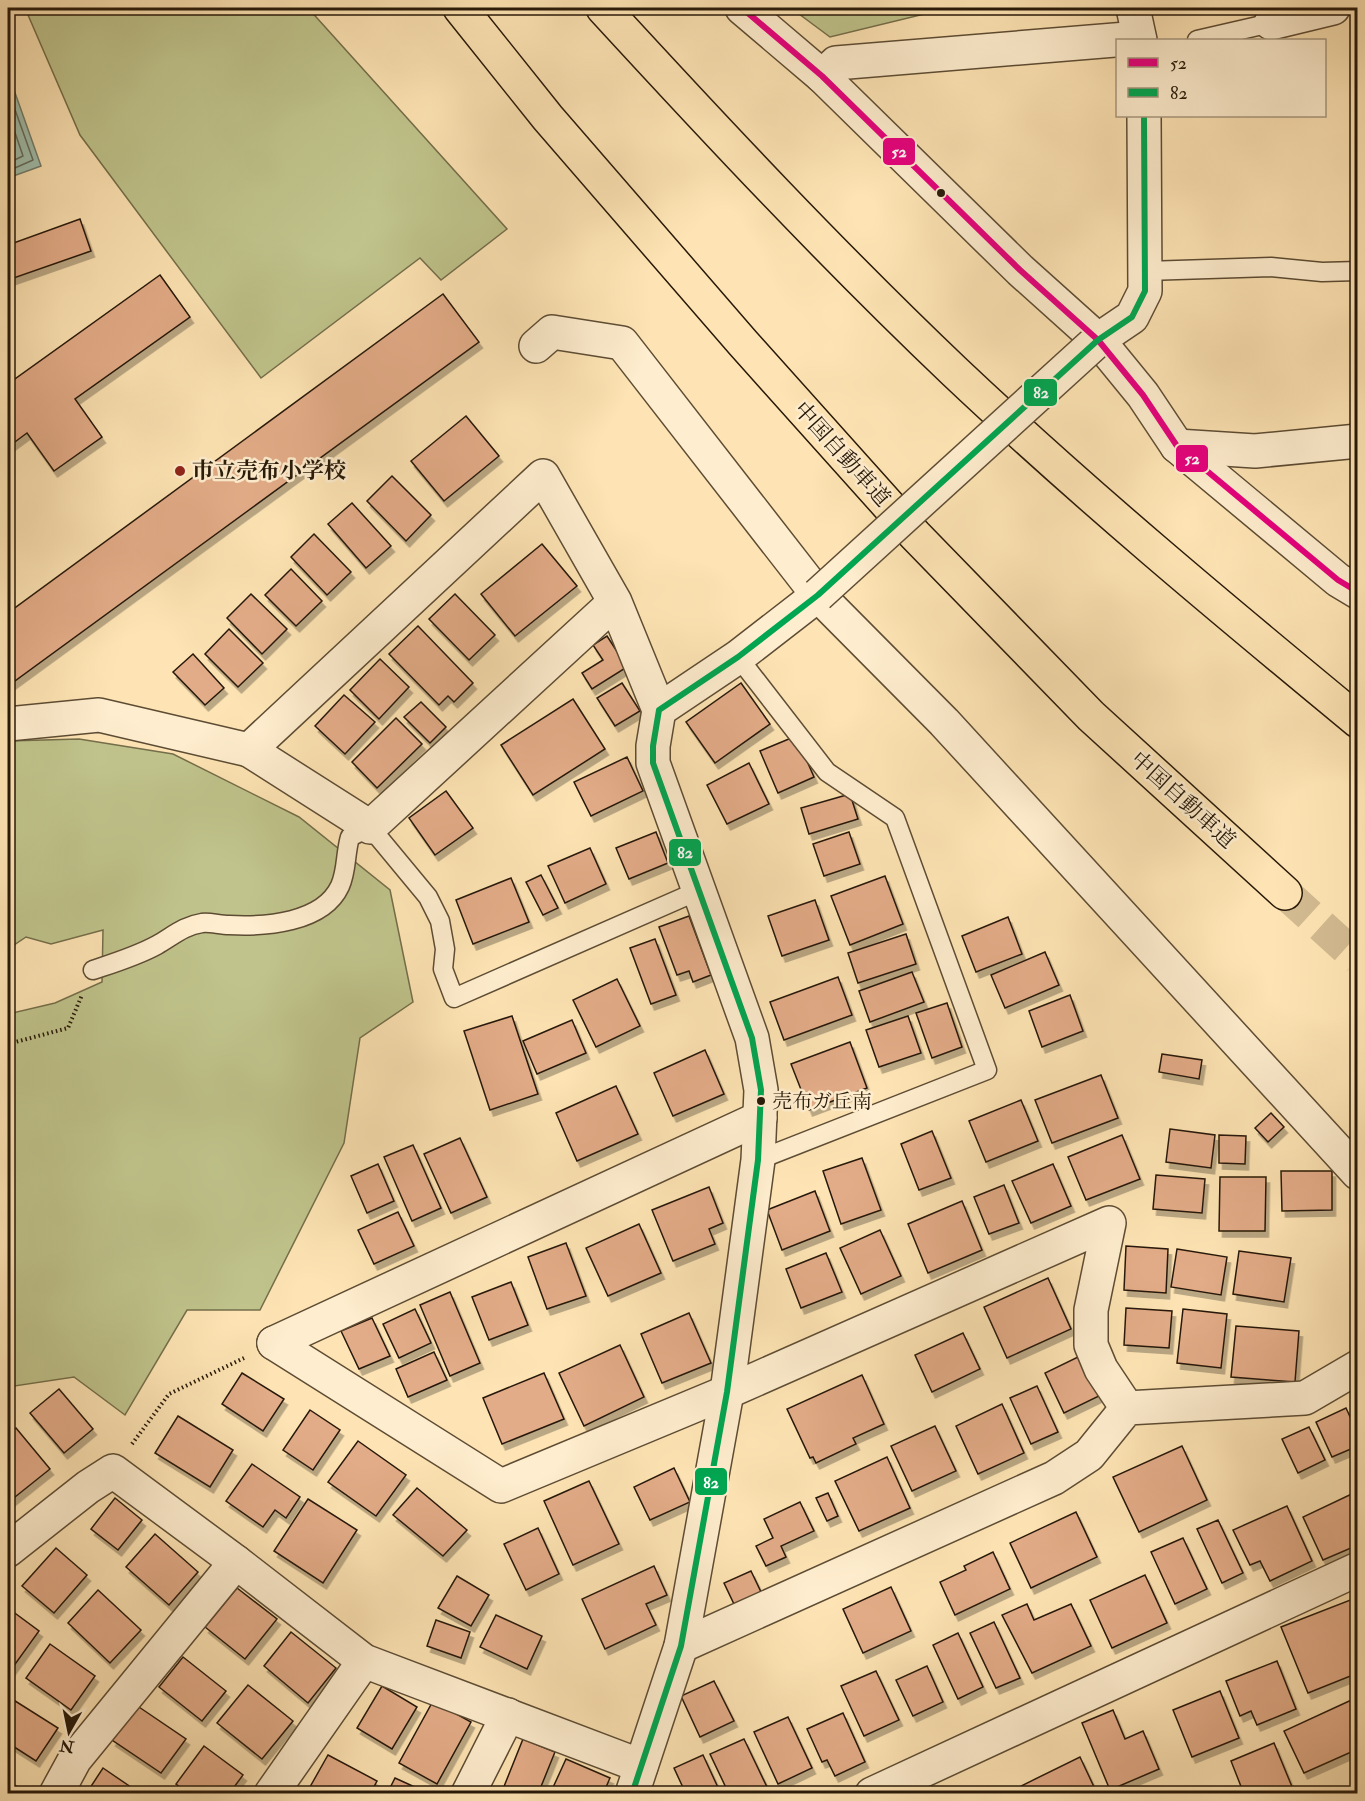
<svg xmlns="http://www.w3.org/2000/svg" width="1365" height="1801" viewBox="0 0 1365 1801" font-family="'IM FELL Double Pica','Noto Serif JP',serif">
<defs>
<filter id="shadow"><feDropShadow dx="3.5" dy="6" stdDeviation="0" flood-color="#0004"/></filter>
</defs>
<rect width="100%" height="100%" fill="#fee4b4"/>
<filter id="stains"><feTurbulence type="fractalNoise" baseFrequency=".00333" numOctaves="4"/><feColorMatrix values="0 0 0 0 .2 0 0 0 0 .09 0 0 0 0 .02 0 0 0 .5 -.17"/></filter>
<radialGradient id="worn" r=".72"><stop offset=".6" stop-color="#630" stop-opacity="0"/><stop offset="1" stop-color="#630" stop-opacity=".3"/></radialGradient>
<g fill="#c0c48c" stroke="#746e4a" stroke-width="1.5">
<path d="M25,8h283l199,221 -66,51 -21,-22 -159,120 -181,-243z"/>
<path d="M791,8h158l-119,29z"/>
<path d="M79,739l94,15 126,63 91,73 23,112 -53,36 -16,105 -84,167h-73l-62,105 -51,-38 -66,10v-373l47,-11 47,-21 1,-52 -52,14 -25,-7 -18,12v-208z"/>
</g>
<path fill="#a0bfad" stroke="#707d6b" stroke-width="1.5" d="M8,73l33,93 -33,12z"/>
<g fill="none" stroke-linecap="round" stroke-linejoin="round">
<g stroke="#646c5b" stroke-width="1.5">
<path d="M8,90l25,70 -25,11"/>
<path d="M8,112l15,44 -15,7"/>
</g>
</g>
<g fill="#e3ac88" stroke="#271909" stroke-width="1.5" filter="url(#shadow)">
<path d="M80,219l11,32 -83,29v-35z"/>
<path d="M160,275l30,42 -115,82 27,38 -48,34 -27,-38 -19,14v-63z"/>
<path d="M443,294l36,48 -471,344v-73z"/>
<path d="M466,416l33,40 -55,45 -33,-40z"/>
<path d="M392,476l39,39 -25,26 -39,-40z"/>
<path d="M352,503l39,43 -25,22 -38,-44z"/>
<path d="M314,534l37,38 -24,23 -36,-38z"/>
<path d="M542,544l35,42 -62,50 -34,-42z"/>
<path d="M291,569l31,32 -26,25 -31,-31z"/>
<path d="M251,594l36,35 -25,25 -35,-36z"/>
<path d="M455,594l40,41 -26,25 -40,-41z"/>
<path d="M418,626l55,57 -19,19 -6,-6 -9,9 -50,-51z"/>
<path d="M229,629l34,34 -25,24 -33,-33z"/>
<path d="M607,636l20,31 -35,22 -10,-16 21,-13 -10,-15z"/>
<path d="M193,654l31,34 -19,17 -32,-33z"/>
<path d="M380,659l29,28 -30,32 -29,-29z"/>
<path d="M622,683l18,28 -25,15 -18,-28z"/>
<path d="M741,683l29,41 -55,39 -29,-41z"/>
<path d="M344,695l31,27 -30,32 -30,-28z"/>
<path d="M573,699l32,50 -72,46 -32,-50z"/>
<path d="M421,702l25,25 -16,16 -26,-26z"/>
<path d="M396,718l26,26 -45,44 -25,-26z"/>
<path d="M796,736l18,41 -36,16 -18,-42z"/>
<path d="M627,757l16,34 -52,25 -17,-34z"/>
<path d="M749,763l20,41 -42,20 -20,-39z"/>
<path d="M446,791l27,37 -38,27 -26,-37z"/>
<path d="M850,794l8,25 -49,15 -8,-26z"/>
<path d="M656,832l12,31 -39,16 -13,-31z"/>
<path d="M849,832l11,32 -36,12 -11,-32z"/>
<path d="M590,848l16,36 -41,19 -17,-37z"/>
<path d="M541,875l17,33 -15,7 -17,-33z"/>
<path d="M885,876l18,48 -53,21 -19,-49z"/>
<path d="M511,878l18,44 -56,22 -17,-44z"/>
<path d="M815,900l14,40 -47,16 -14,-40z"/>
<path d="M689,916l22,59 -18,7 -4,-11 -12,4 -18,-48z"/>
<path d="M1008,917l14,37 -46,18 -14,-36z"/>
<path d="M906,934l10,30 -58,19 -10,-30z"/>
<path d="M655,939l21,56 -25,9 -21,-56z"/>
<path d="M1045,952l14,33 -54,23 -14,-33z"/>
<path d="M912,972l12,30 -54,20 -11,-31z"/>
<path d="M838,977l14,38 -68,25 -14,-38z"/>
<path d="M617,979l23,47 -44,21 -23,-47z"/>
<path d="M1070,995l13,36 -41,16 -13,-36z"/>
<path d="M947,1003l15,44 -30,11 -16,-45z"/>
<path d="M512,1016l26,78 -48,16 -26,-79z"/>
<path d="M908,1016l13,37 -42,14 -13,-37z"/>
<path d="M572,1020l14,33 -49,21 -14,-33z"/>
<path d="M850,1042l17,46 -58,22 -18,-46z"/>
<path d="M705,1050l19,44 -51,22 -19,-43z"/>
<path d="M1162,1054l40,6 -3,19 -40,-7z"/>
<path d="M1101,1075l17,43 -66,25 -17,-43z"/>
<path d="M616,1086l22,48 -61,27 -21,-48z"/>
<path d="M1021,1100l17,41 -52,21 -17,-41z"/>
<path d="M1271,1113l13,14 -16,15 -13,-14z"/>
<path d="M1170,1129l45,6 -4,33 -45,-6z"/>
<path d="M932,1131l19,47 -32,12 -18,-46z"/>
<path d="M1122,1135l18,44 -54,21 -18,-43z"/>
<path d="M1219,1135l27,1 -1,28 -26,-1z"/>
<path d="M460,1138l27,59 -36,16 -27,-59z"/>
<path d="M413,1145l28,63 -29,13 -28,-64z"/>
<path d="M862,1158l19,52 -40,14 -18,-53z"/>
<path d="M378,1164l16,37 -27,12 -16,-37z"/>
<path d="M1053,1164l18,42 -40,17 -19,-42z"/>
<path d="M1281,1171h51v39l-50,1z"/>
<path d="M1156,1175l49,4 -3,34 -49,-4z"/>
<path d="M1220,1177h46l-1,54h-46z"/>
<path d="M1004,1185l15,38 -30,11 -15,-37z"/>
<path d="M709,1187l14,36 -14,6 6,15 -42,17 -21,-51z"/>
<path d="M815,1191l15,40 -48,19 -15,-40z"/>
<path d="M962,1201l20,49 -54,23 -20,-49z"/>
<path d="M398,1212l16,34 -40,18 -16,-34z"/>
<path d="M639,1224l22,49 -53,23 -22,-48z"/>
<path d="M880,1230l21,46 -40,18 -21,-46z"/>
<path d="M566,1243l20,53 -39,13 -19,-52z"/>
<path d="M1126,1246l42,3 -2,44 -42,-3z"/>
<path d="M1177,1249l50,8 -6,38 -50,-8z"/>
<path d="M1239,1251l52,7 -7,44 -51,-8z"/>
<path d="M826,1253l16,39 -41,16 -15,-39z"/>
<path d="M1048,1278l23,51 -64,29 -23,-51z"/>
<path d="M511,1282l17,43 -39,15 -17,-43z"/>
<path d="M450,1292l30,71 -30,13 -30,-71z"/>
<path d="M1126,1308l46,3 -3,37 -45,-3z"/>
<path d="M415,1309l16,34 -32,15 -16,-34z"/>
<path d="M1183,1309l44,5 -6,54 -44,-5z"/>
<path d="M689,1313l22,50 -49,20 -21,-49z"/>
<path d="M372,1318l18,38 -31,13 -18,-38z"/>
<path d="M1236,1326l63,5 -4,51 -64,-5z"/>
<path d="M963,1333l17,36 -48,23 -17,-37z"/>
<path d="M620,1345l24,52 -60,29 -25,-53z"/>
<path d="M434,1352l13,28 -39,17 -12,-28z"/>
<path d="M1080,1356l19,40 -35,17 -19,-40z"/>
<path d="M242,1373l42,26 -21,32 -41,-27z"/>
<path d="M544,1373l20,46 -62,25 -19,-46z"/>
<path d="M862,1375l22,49 -31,14 3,6 -40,19 -3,-6 -3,1 -23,-49z"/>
<path d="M1037,1386l21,46 -27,12 -21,-46z"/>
<path d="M59,1389l34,40 -29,24 -34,-40z"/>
<path d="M1002,1404l22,49 -46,21 -22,-48z"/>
<path d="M1346,1408l12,26v12l-26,11 -16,-35z"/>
<path d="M310,1410l30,20 -27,40 -30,-20z"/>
<path d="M178,1416l55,34 -23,37 -55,-34z"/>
<path d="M935,1426l21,45 -44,20 -21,-45z"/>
<path d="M1309,1427l16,33 -27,13 -16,-34z"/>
<path d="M16,1428l34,41 -40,32 -2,-3v-63z"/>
<path d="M358,1441l48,34 -30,41 -48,-34z"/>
<path d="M1182,1446l25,54 -68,32 -26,-55z"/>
<path d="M887,1457l23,51 -51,23 -24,-50z"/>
<path d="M252,1464l48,33 -14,21 -11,-8 -12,17 -37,-26z"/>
<path d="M674,1468l16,34 -40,18 -16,-33z"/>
<path d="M589,1481l30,63 -46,21 -29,-64z"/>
<path d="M417,1488l50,42 -24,26 -50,-41z"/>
<path d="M1358,1491v54l-35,15 -20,-43z"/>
<path d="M828,1493l10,23 -11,5 -11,-23z"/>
<path d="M115,1498l27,22 -24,30 -27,-21z"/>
<path d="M308,1499l49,31 -34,53 -49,-32z"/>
<path d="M800,1502l14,29 -33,15 5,11 -20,9 -10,-20 17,-8 -9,-19z"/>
<path d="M1287,1506l25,55 -42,20 -10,-20 -10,4 -17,-35z"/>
<path d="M1076,1512l21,45 -66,31 -21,-45z"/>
<path d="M1218,1520l25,53 -21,10 -25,-54z"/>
<path d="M538,1528l21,46 -33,16 -22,-46z"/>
<path d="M155,1534l43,38 -29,33 -43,-38z"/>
<path d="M1183,1538l24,51 -32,15 -24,-52z"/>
<path d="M56,1548l31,27 -33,38 -32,-27z"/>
<path d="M993,1552l17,37 -55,26 -15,-33 26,-12 -2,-4z"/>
<path d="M654,1566l13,29 -21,9 10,21 -51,24 -23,-50z"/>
<path d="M751,1571l10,21 -27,12 -10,-21z"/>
<path d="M1145,1575l22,48 -55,25 -22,-48z"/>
<path d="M457,1576l32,19 -18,31 -33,-18z"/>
<path d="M891,1587l20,44 -48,22 -20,-44z"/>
<path d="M237,1588l40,31 -32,40 -40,-32z"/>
<path d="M98,1590l43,40 -31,33 -42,-40z"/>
<path d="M1358,1597v76l-50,20 -27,-66z"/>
<path d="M1027,1604l7,16 37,-16 20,42 -59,27 -30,-58z"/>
<path d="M8,1608l31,23 -31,43z"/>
<path d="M496,1615l46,21 -15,33 -47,-22z"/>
<path d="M436,1620l34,12 -9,26 -34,-12z"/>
<path d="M994,1622l26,56 -24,10 -26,-55z"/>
<path d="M291,1632l45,36 -28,35 -44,-37z"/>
<path d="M958,1633l25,54 -25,12 -25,-54z"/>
<path d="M50,1644l45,32 -24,34 -45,-32z"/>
<path d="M183,1657l43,34 -24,30 -43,-34z"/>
<path d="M1277,1661l19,48 -39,16 -6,-14 -11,5 -14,-35z"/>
<path d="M927,1666l16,36 -30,14 -17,-36z"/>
<path d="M876,1671l23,49 -35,16 -23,-50z"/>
<path d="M714,1681l20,40 -34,16 -19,-41z"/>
<path d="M248,1685l45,36 -31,38 -45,-36z"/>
<path d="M382,1686l35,21 -25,42 -35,-21z"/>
<path d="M1220,1691l19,47 -47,19 -19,-47z"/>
<path d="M1358,1697v52l-54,24 -20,-42z"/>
<path d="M12,1699l46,29 -22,33 -28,-18v-37z"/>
<path d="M433,1701l38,21 -34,62 -38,-21z"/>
<path d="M136,1705l50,34 -25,34 -49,-33z"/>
<path d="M1113,1710l12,29 18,-8 16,38 -49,21 -28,-67z"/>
<path d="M843,1713l22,49 -30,14 -8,-16 -5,2 -15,-33z"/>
<path d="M788,1717l24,51 -34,16 -24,-52z"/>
<path d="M523,1739l32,13 -17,42h-37z"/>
<path d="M744,1739l23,48 -14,7h-24l-19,-40z"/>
<path d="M1274,1743l21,51h-51l-13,-33z"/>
<path d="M204,1746l39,29 -14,19h-40l-13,-10z"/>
<path d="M328,1755l49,26 -7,13h-64z"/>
<path d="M703,1755l18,39h-35l-12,-26z"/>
<path d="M1080,1757l15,32 -9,5h-62l-3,-8z"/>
<path d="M566,1759l44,19 -7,16h-53z"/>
<path d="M103,1768l38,26h-55z"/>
<path d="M395,1778l35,16h-43z"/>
<path d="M8,1781l16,10 -2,3h-14z"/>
</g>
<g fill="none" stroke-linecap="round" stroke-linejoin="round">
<path stroke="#d3bb92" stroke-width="33" stroke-dasharray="33 16" stroke-linecap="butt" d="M1285,893l73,66"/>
<g stroke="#5d4c34" stroke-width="21">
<g id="lane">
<path d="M1197,40l74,-17"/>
<path d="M1146,271l125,-4 51,5 36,-1"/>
<path d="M738,657l89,115 68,46 92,252 -229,90"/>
<path d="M93,970c21,-7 44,-14 64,-25 16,-9 26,-19 45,-22 8,-1 18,2 27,2 36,2 94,-2 111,-39 7,-15 5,-32 10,-49l20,-10 58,70 12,24 5,28 -2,20 11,29 246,-108"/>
</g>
</g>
<g stroke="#5d4c34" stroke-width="36">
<g id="street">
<path d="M742,8l80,68 198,194 78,70 45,55 34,51 161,134 20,12"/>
<path d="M1133,8l7,32"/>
<path d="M1271,23l62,-15"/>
<path d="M822,76l14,-13 303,-25"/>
<path d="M1098,340l34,-23 13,-26 -1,-175"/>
<path d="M536,346l16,-14 70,11 196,252 126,127 414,451"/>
<path d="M1177,446l78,5 103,-10"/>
<path d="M615,602l-245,225 -121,-77 294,-274 72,126 44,108"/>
<path d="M8,724l91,-9 150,35"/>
<path d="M274,1343l227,143 226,-94 382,-169 -18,87v35l10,24 26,39"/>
<path d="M274,1343l486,-225"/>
<path d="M8,1550l80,-63 25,-16 123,91 -161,197 -19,35"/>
<path d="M236,1562l128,99 277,105"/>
<path d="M681,1646l373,-168 35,-23 38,-47 178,-10 53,-31"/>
<path d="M271,1794l93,-133"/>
<path d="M468,1794l40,-79"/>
<path d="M632,1794l49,-148 46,-254 31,-232 3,-70 -9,-52 -99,-275v-17l6,-36 79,-53 80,-62"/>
<path d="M872,1794l486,-225"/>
</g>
</g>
<g stroke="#271909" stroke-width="36">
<g id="highway">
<path d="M460,8l88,110 195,225 172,192 176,181 194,177"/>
<path d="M603,8c114,124 229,247 352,364 129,122 266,236 403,349"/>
</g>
</g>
<g stroke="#271909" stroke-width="4" stroke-dasharray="1.5 3" stroke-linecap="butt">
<path d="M8,1044l60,-16 14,-33"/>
<path d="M132,1444l37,-50 75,-36"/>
</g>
<use href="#lane" stroke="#feedce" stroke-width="18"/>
<use href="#street" stroke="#feedce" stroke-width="33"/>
<use href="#highway" stroke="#fee4b4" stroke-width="33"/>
<g stroke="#5d4c34" stroke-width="36" stroke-linecap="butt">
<path id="street-bridge" d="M818,595l280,-255"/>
</g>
<use href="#street-bridge" stroke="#feedce" stroke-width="33"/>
<g stroke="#feedce" stroke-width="10">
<path id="bus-1" d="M742,8l80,68 198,194 78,70 45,55 34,51 161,134 20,12"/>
</g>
<g stroke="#feedce" stroke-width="10">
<path id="bus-2" d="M632,1794l49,-148 46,-254 31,-232 3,-70 -9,-52 -99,-275v-17l6,-36 79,-53 80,-62 280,-255 34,-23 13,-26 -1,-175"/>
</g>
<use href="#bus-1" stroke="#e5007d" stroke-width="6"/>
<use href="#bus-2" stroke="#00a651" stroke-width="6"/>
</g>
<g fill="#271909" stroke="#feedce" stroke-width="2">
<circle cx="941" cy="193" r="5"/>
<circle cx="761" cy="1101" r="5"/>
</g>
<circle fill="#8f2418" stroke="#feedce" stroke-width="2" cx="180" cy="471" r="6"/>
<g text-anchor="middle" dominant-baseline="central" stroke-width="5" stroke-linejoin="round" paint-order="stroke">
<g font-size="20" fill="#271909" stroke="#feedce" text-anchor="start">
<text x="772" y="1101">売布ガ丘南</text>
</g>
<g font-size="22" fill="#271909" stroke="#feedce">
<text transform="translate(842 454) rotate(48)">中国自動車道</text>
<text transform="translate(1183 800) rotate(42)">中国自動車道</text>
</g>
<g font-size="22" font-weight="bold" fill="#271909" stroke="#feedce" text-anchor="start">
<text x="192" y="471">市立売布小学校</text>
</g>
</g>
<g stroke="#feedce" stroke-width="2">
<rect x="882" y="137" width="34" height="29" rx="6" fill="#e5007d"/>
<rect x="1023" y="378" width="35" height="29" rx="6" fill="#00a651"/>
<rect x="1175" y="444" width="34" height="29" rx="6" fill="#e5007d"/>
<rect x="668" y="838" width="34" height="29" rx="6" fill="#00a651"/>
<rect x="694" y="1467" width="34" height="29" rx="6" fill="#00a651"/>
</g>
<g font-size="16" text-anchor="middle" font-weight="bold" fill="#fff">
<text x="899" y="157">52</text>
<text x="1041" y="398">82</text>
<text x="1192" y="464">52</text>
<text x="685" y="858">82</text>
<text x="711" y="1488">82</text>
</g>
<rect width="1365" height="1801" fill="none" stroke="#fee4b4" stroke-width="30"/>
<rect x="9" y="9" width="1347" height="1783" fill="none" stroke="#271909" stroke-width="3"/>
<rect x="15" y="15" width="1335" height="1771" fill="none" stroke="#271909" stroke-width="1.5"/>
<rect x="1116" y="39" width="210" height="78" fill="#feedce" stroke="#a8987f" stroke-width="1.5"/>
<rect x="1128" y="58" width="30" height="9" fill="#e5007d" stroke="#a8987f" stroke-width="1.5"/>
<text x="1170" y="69" font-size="18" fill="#271909">52</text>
<rect x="1128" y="88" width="30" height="9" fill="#00a651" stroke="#a8987f" stroke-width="1.5"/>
<text x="1170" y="99" font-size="18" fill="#271909">82</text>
<g transform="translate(69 1732) rotate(189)" stroke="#feedce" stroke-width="4.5" paint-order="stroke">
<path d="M0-4.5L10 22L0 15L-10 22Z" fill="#271909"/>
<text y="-9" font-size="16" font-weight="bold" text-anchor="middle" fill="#271909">N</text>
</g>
<rect width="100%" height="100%" filter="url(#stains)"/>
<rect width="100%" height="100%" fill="url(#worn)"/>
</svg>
